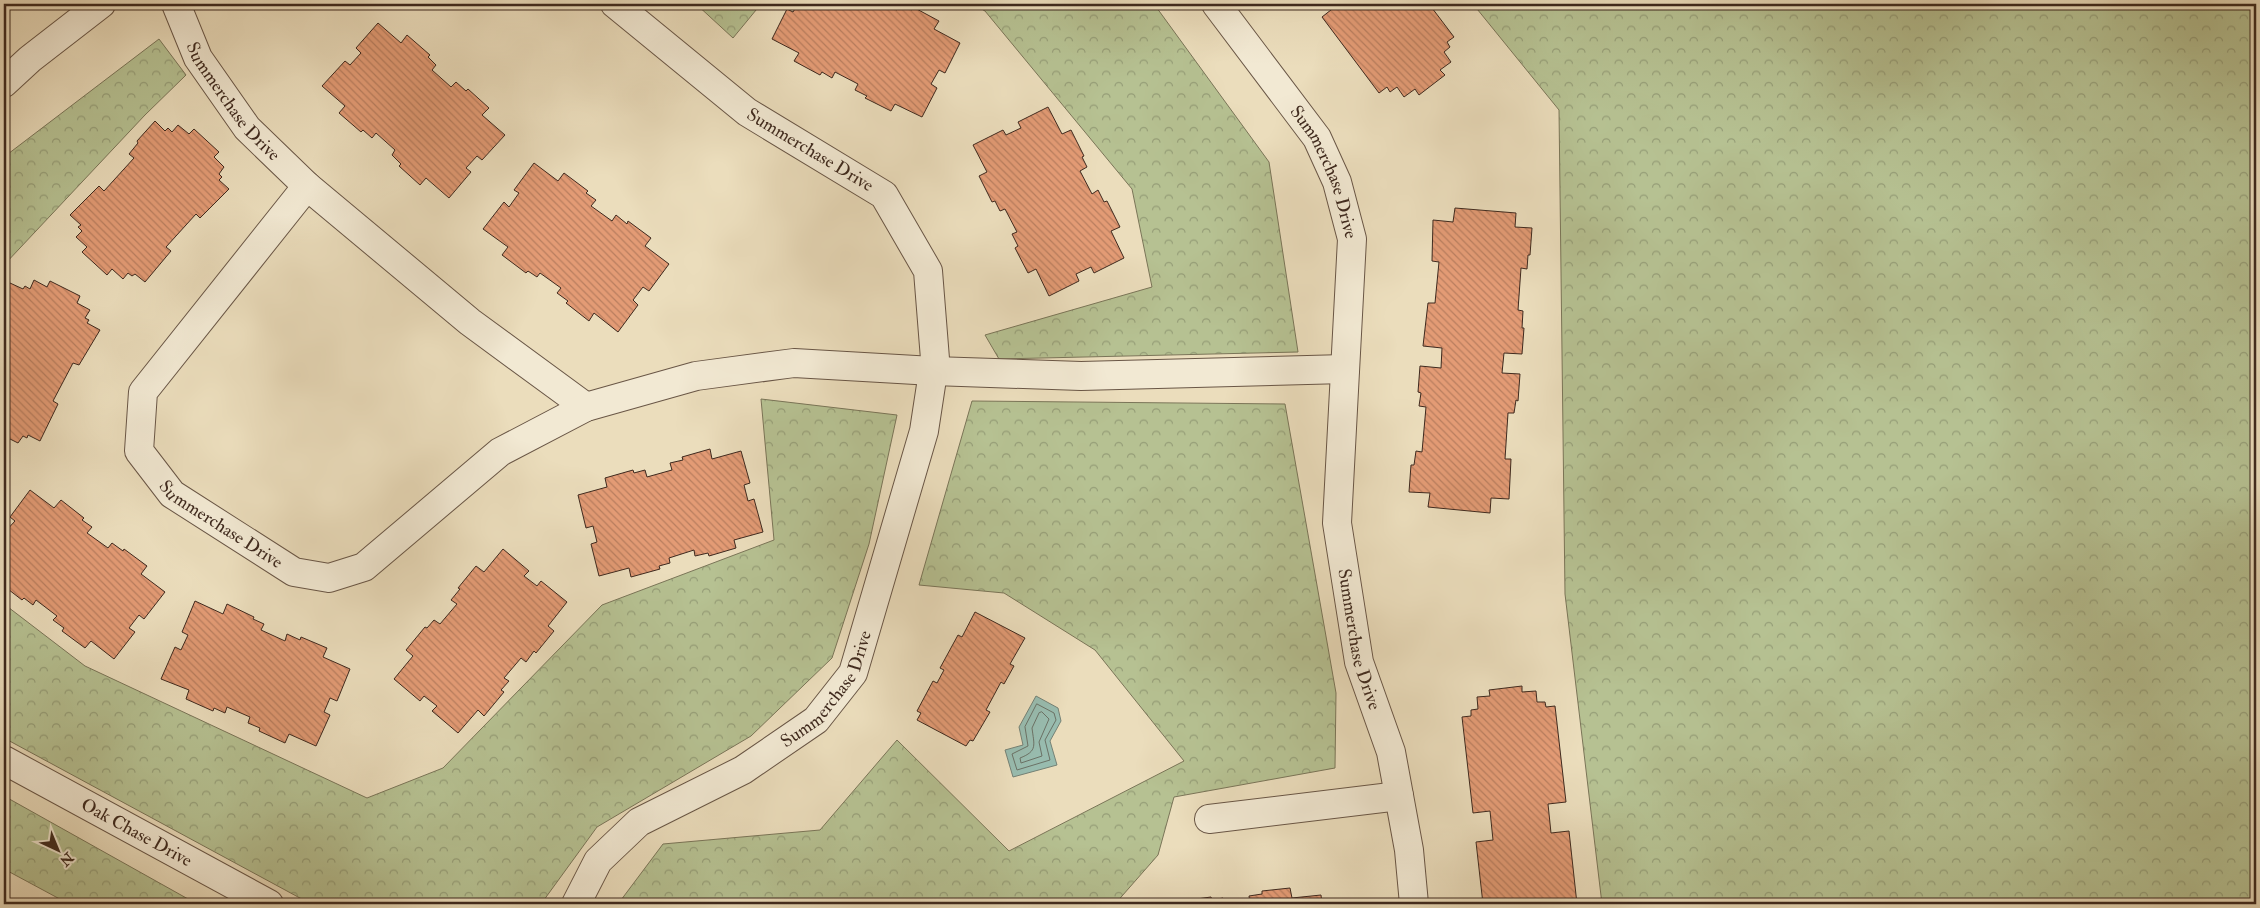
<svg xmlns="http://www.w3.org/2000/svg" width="2260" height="908" viewBox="0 0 2260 908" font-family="'IM FELL Double Pica',serif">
<defs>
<pattern id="forest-crowns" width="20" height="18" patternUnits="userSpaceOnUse" patternTransform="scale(1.25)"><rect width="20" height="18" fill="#b6c192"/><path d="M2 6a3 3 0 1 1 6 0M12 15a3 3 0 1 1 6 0" fill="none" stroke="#959d77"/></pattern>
<pattern id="building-back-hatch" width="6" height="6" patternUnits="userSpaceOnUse" patternTransform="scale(1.25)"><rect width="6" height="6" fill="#e39b75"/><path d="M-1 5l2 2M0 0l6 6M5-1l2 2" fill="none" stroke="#b97e5f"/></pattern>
</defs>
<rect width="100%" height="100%" fill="#ebddbc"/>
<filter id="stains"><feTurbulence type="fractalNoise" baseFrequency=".004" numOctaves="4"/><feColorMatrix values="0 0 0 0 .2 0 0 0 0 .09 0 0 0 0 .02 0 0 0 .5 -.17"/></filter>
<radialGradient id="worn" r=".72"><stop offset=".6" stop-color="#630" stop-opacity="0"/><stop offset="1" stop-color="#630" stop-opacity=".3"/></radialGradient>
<g fill="url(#forest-crowns)" stroke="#7a7558">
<path d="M696,4h65l-28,34z"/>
<path d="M973,4h181l115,158 29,190 -299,7 -14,-24 167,-48 -20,-98 -147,-178z"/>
<path d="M1473,4h783v900h-654l-37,-310 -6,-484z"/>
<path d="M159,39l27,36 -41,40 -141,150v-108z"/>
<path d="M761,399l136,16 -28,129 -37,114 -81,78 -154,91 -56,77h-230l-307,-166v-134l81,62 282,132 76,-30 159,-163 172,-65z"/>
<path d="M972,401l313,3 51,289 -1,75 -161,29 -16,58 -43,49h-497l45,-60 157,-14 77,-90 112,111 175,-90 -89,-111 -91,-57 -85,-8z"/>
<path d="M4,796l193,108h-128l-65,-35z"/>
</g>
<path fill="#98bcaf" stroke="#748175" d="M1036,696l22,12 3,13 -11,20 7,24 -44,12 -8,-27 18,-5 -4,-18z"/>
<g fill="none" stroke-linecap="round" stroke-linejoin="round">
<g stroke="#6b7266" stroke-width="1">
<path d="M1037,704l17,9 2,7 -11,20 5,20 -33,10 -5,-16 16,-8 -3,-19z"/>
<path d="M1042,712l7,7 -10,23 3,14 -21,7 -1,-5c18,-7 14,-13 12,-30l7,-15z"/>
</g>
</g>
<g fill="url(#building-back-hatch)" stroke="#3e291e">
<path d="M798,4h87l12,6 3,-6 12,6 1,-3 26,14 -5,8 26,14 -15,30 -6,-3 -8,14 6,4 -15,29 -27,-13 -4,7 -26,-13 2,-2 -12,-6 3,-6 -23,-12 -3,6 -10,-6 -2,3 -26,-14 5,-8 -27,-14 15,-30 6,3z"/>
<path d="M1334,4h95l25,33 -7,5 3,5 -6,5 7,10 -11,8 5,5 -26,20 -4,-6 -11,8 -7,-10 -7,5 -3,-5 -8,6 -57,-76 14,-11z"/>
<path d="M378,23l23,20 6,-8 23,20 -2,2 8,8 -4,5 19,17 5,-5 10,9 2,-2 21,19 -7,7 23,20 -23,25 -5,-4 -11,12 5,4 -22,26 -23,-20 -6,7 -21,-19 2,-2 -9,-9 3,-5 -19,-17 -4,5 -9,-8 -2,2 -22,-19 6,-7 -23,-20 23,-25 5,4 11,-12 -5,-5z"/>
<path d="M1048,107l14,27 9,-4 13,26 -2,1 5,10 -7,4 12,23 6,-4 6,12 3,-1 13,26 -9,4 13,27 -30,15 -3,-6 -15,7 3,7 -30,15 -13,-27 -8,4 -13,-25 3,-2 -6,-12 5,-2 -12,-23 -5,2 -5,-10 -3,1 -13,-26 8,-4 -14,-27 30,-15 3,5 15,-7 -3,-6z"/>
<path d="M155,121l10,10 3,-3 4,4 6,-7 11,9 5,-5 25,23 -5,5 10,10 -5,7 3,3 -3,3 10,9 -29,29 -4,-4 -30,33 5,4 -26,31 -10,-8 -3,2 -4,-3 -5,6 -11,-10 -5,6 -25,-23 5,-5 -11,-10 6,-6 -4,-4 3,-2 -11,-10 29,-29 5,5 30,-33 -5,-4 9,-11 -1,-2z"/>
<path d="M534,163l24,18 6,-8 24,18 -2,2 10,7 -5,6 21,15 4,-6 11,9 1,-3 23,17 -6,8 24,18 -20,27 -6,-4 -10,13 5,5 -20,27 -24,-19 -5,8 -23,-18 2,-2 -11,-8 4,-5 -21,-15 -3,4 -9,-6 -2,2 -24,-18 6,-8 -25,-18 21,-27 5,5 10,-14 -5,-3z"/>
<path d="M1455,208l61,5 -1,14 17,1 -2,27h-2l-1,14 -6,-1 -3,42 5,1 -1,17h2l-2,26 -18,-1 -2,20 18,1 -2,27 -2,-1 -2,13h-6l-3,46h6l-2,40 -18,-1 -1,15 -62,-6 2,-14 -21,-1 2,-27h3l2,-14 6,1 4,-45 -7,-1 2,-13 -3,-1 2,-26 21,2 1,-20 -19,-2 5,-43h7l4,-41 -7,-1 1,-41 20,2z"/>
<path d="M34,280l13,7 3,-6 30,15 -3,7 13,7 -5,8 4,2 -2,3 13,7 -21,35 -6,-2 -20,38 5,3 -18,37 -12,-6 -1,3 -4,-2 -5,7 -12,-6 -2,3v-145l6,-12 13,6 2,-3 5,3z"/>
<path d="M710,449l2,10 29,-8 9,32 -6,2 4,16 6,-2 9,33 -29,8 2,8 -27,8 -1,-3 -13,3 -1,-6 -25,8 1,5 -11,3 1,3 -29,8 -2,-9 -30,8 -8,-32 6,-2 -4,-16 -7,2 -8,-33 29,-8 -2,-9 28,-8 1,3 11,-3 2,7 25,-7 -2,-7 13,-3 -1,-3z"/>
<path d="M30,490l24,18 7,-8 23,18 -2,2 10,7 -5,6 21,15 4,-5 11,8 1,-2 23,17 -6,8 24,18 -21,27 -5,-4 -10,13 6,4 -21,27 -23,-18 -6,7 -23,-17 2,-3 -11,-8 4,-4 -21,-16 -3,5 -9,-7 -2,2 -18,-14v-53l11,-12 -5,-4z"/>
<path d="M503,549l26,22 -5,5 13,10 4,-5 26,21 -19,24 6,5 -18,22 -2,-2 -8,11 -5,-4 -17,20 5,3 -8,9 3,2 -20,24 -6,-6 -20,23 -26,-22 5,-5 -13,-10 -4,5 -26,-22 19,-23 -7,-6 19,-23 2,1 7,-8 6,4 17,-20 -6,-4 9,-11 -2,-1 18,-22 8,6z"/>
<path d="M195,601l28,13 4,-10 27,13 -1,2 11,5 -3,6 24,11 2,-7 13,6 1,-3 26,11 -4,9 27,12 -13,32 -7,-3 -6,14 6,3 -14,31 -27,-12 -4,9 -26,-12 1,-3 -12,-5 2,-6 -23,-10 -2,6 -11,-5 -1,3 -27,-12 3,-9 -28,-11 14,-32 6,3 7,-15 -6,-3z"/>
<path d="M975,612l50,26 -15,26 4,2 -10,18 -3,-2 -15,28 4,2 -17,29 -3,-1 -4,6 -49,-26 4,-7 -4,-2 16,-30 4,2 7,-13 -4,-2 18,-33 4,2z"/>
<path d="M1522,686v6l14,-1 1,11h8l1,5 9,-1 11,96 -18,2 3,29 18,-2 8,73h-94l-7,-62 17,-2 -3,-29 -17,2 -11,-96 9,-1v-6l7,-1 -1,-12 13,-1 -1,-6z"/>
<path d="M1290,888l2,10 29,-3 1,9h-84l12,-1 -1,-7 13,-2v-3z"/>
<path d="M1211,897l1,3 11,-2 1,6h-42v-3z"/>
</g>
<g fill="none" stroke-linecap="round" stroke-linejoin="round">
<g stroke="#695646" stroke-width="30">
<g id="minor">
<path id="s1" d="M176,4l22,54 49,70 60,58 163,136 116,85"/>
<path id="s2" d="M1216,4l101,134 20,44 15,57 -15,284 22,139 32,90 18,98 5,54"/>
<path d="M4,83l26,-24 71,-55"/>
<path id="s3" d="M307,186l-164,206 -4,59 33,43 122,78 35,6 35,-11 136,-115 86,-45 110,-31 98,-13 139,8 148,5 264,-7"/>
<path id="s4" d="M4,760l265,144"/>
<path d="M1209,819l190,-23"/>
<path id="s5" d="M576,904l22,-43 41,-39 104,-52 73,-50 37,-47 71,-242 11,-72 -7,-88 -44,-76 -137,-83 -132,-108"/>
</g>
</g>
<use href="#minor" stroke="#f2e9d3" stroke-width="28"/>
</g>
<g text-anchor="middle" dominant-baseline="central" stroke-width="5" stroke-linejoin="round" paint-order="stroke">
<g font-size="18" fill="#3e291e" stroke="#f2e9d3">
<text stroke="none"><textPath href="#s1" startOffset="114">Summerchase Drive</textPath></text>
<text transform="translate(810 150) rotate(31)">Summerchase Drive</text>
<text stroke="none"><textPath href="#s2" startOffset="202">Summerchase Drive</textPath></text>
<text stroke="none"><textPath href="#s3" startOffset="434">Summerchase Drive</textPath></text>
<text stroke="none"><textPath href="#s2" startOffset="678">Summerchase Drive</textPath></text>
<text stroke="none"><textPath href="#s5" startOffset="341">Summerchase Drive</textPath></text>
<text stroke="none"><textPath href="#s4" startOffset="151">Oak Chase Drive</textPath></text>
</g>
</g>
<rect width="2260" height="908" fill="none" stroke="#ebddbc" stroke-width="20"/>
<rect x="5" y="5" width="2250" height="898" fill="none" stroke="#3e291e" stroke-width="2.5"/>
<rect x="10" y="10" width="2240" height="888" fill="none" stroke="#3e291e"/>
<g transform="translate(58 850) rotate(136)" stroke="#f2e9d3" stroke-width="4" paint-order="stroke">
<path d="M0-4L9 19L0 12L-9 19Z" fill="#3e291e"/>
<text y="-8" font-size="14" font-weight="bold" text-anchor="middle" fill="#3e291e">N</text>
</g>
<rect width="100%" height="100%" filter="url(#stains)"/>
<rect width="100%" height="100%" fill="url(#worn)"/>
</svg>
